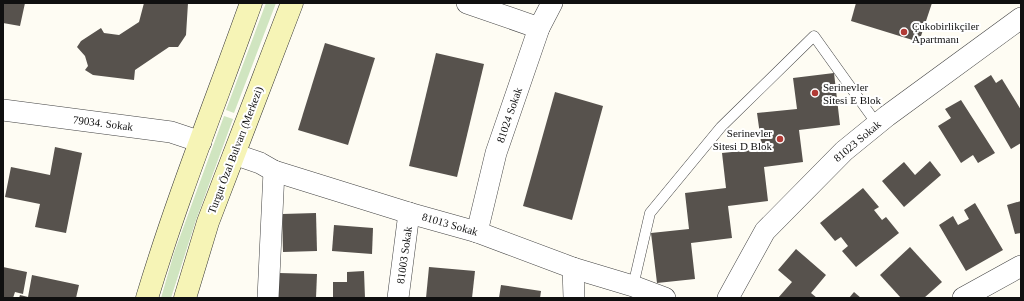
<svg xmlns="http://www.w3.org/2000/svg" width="1024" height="301" viewBox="0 0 1024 301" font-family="Georgia,serif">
<rect width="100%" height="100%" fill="#fefcf3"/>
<g fill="#d0e5c0">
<path d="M266,3h10l-42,110 -8,-3z"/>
<path d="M224,116l9,3 -37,101 -25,78h-10l13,-45z"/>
</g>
<g fill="#57524d">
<path d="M3,3h22l-5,23 -17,-3z"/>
<path d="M144,3h44l-2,32 -8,12h-9l-34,23 -1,10 -41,-5 -8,-5 3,-4 -3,-10 -8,-9 4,-6 20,-13 3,5 15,2 20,-13z"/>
<path d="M856,3h76l-13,39 -68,-21z"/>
<path d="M325,43l50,15 -27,87 -50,-15z"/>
<path d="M436,53l48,11 -27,113 -48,-11z"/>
<path d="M834,73l6,52 -41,5 4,32 -39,5 4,34 -40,5 4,32 -41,5 4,36 -38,4 -6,-50 38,-4 -4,-36 41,-5 -4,-35 40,-4 -5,-36 40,-4 -4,-31z"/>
<path d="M991,75l5,8 6,-4 19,31v33l-10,6 -37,-63z"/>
<path d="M555,92l48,14 -31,114 -49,-14z"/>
<path d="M961,100l34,53 -17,10 -5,-8 -12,8 -23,-37 13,-8 -6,-9z"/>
<path d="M55,147l27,6 -16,80 -31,-6 5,-23 -35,-7 6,-30 39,8z"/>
<path d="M930,161l11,14 -37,32 -22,-26 22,-19 11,13z"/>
<path d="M863,188l16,19 -5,3 8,10 4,-3 13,16 -43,34 -14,-16 6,-5 -7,-9 -6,4 -15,-18z"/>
<path d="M1021,201v32l-6,1 -8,-29z"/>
<path d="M975,203l28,47 -37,21 -27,-46 14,-9 5,9 11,-6 -5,-9z"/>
<path d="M316,213l1,38 -34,1 -1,-38z"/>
<path d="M334,225l39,3 -1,26 -40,-3z"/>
<path d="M910,247l32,35 -18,16h-23l-21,-23z"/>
<path d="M796,249l30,26 -15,18 6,5h-39l14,-16 -14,-12z"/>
<path d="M3,267l24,5 -4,22 -8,-2 -2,6h-10z"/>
<path d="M429,267l46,4 -3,27h-46z"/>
<path d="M364,271l1,27h-32v-16h14v-10z"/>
<path d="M279,273l38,1 -1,24h-38z"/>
<path d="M32,275l47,10 -3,13h-57l1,-3 8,2z"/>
<path d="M501,285l40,6 -1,7h-41z"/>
<path d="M854,292l7,6h-12z"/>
</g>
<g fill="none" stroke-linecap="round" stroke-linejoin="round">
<g stroke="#434343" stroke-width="11">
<path id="lane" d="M633,286l17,-73 71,-86 93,-91 63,88"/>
</g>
<g stroke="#434343" stroke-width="22">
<g id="street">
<path d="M467,3l72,25"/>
<path d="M3,110l168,22 30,10"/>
<path d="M234,154l26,9 14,8 135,42 68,19 96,36 60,18 32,12"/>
<path d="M477,232l19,-79 43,-125 13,-25"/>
<path d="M573,268l1,30"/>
<path d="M268,298l6,-127"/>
<path d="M398,298l11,-85"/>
<path d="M728,298l37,-67 79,-80 43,-35 134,-98"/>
<path d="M963,298l58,-32"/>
</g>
</g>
<g stroke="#323232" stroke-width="23">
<g id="secondary">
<path d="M147,298c30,-100 69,-197 104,-295"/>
<path d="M185,298l23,-76 84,-219"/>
</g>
</g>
<use href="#lane" stroke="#fff" stroke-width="10"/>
<use href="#street" stroke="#fff" stroke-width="21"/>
<use href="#secondary" stroke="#f6f4b6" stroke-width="22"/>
</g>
<g fill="#b13b36" stroke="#fff" stroke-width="1.5">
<circle cx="904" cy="32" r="4"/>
<circle cx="815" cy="93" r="4"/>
<circle cx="780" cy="139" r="4"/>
</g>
<g text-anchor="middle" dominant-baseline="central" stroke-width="4" stroke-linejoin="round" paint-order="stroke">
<g font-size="11" fill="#101010" stroke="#fff" text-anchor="start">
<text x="912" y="26">Çukobirlikçiler<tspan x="912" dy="13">Apartmanı</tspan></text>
<text x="823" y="87">Serinevler<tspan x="823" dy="13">Sitesi E Blok</tspan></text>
<text x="772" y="133" text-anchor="end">Serinevler<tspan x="772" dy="13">Sitesi D Blok</tspan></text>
</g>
<g font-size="11" fill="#101010" stroke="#fff">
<text transform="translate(509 115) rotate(-71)">81024 Sokak</text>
<text transform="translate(103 123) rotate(7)">79034. Sokak</text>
<text transform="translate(857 141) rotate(-40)">81023 Sokak</text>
<text transform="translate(235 150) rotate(-69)">Turgut Özal Bulvarı (Merkezi)</text>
<text transform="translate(450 224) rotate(16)">81013 Sokak</text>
<text transform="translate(404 255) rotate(-82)">81003 Sokak</text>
</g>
</g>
<rect width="1024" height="301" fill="none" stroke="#101010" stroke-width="8"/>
</svg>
